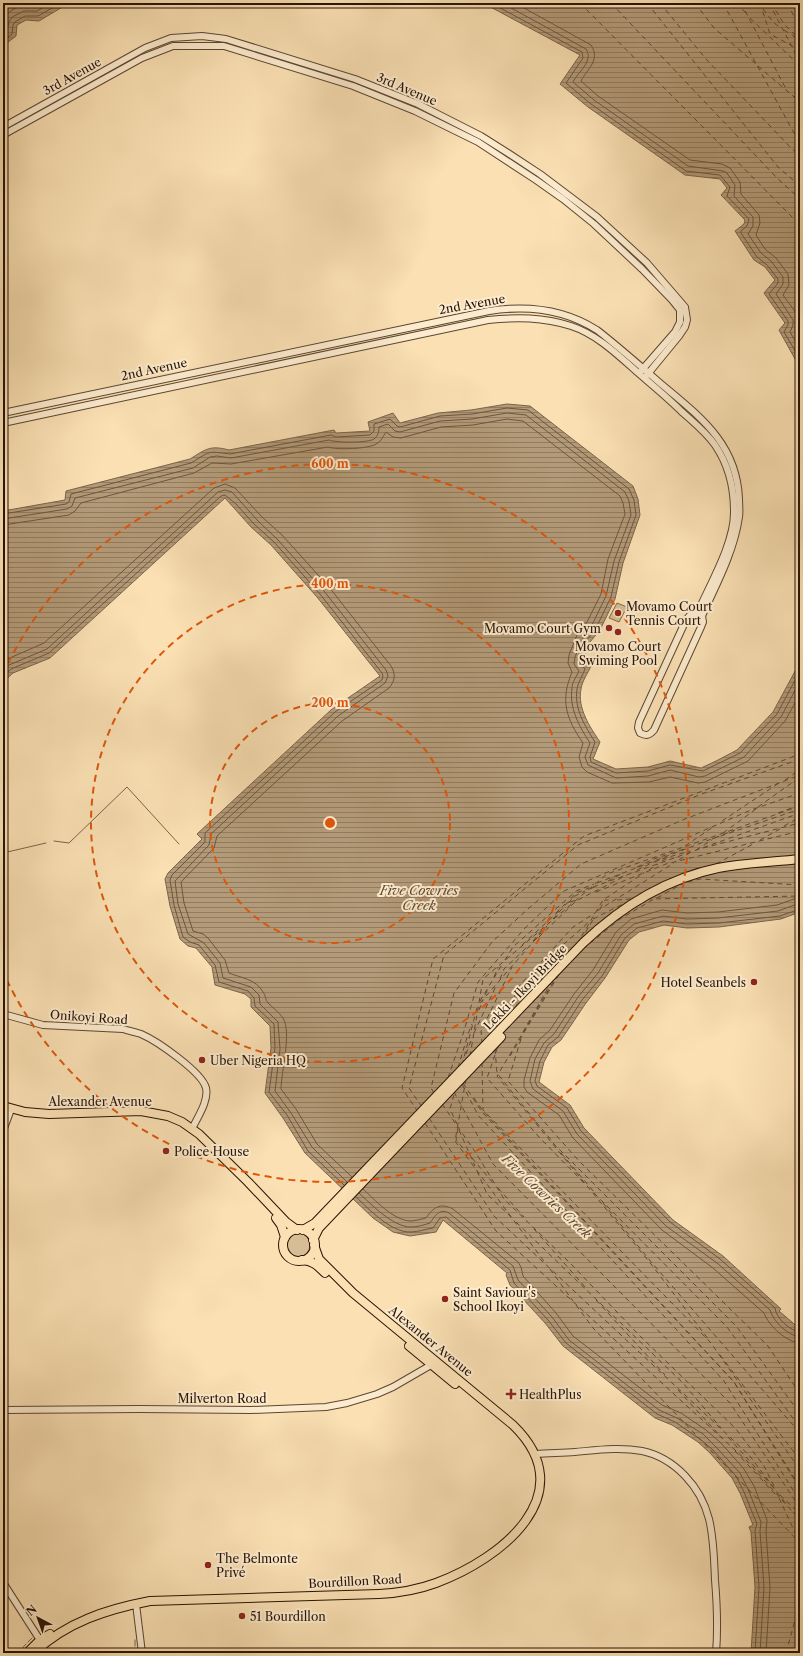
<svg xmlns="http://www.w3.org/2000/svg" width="803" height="1656" viewBox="0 0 803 1656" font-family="'Libre Caslon Text',serif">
<defs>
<pattern id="water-rules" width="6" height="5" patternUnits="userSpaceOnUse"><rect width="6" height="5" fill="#b39a78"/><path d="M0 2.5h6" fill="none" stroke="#927c60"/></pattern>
</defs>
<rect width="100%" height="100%" fill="#fae0b3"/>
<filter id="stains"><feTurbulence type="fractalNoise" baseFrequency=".005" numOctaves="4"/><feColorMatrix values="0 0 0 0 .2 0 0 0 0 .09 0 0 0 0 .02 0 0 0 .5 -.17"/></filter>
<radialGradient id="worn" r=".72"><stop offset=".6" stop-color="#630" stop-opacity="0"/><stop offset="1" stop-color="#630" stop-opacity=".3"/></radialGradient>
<g fill="#d6bd95" stroke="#7f684c">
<path d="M617,603l10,4 -8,15 -10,-4z"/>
<circle cx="298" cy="1245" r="12"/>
</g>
<g fill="url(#water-rules)" stroke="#7b644a">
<path d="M3,3h66l-30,18 -13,-1 -9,5 -1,11 -13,10z"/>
<path d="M483,3h317v365l-21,-38 6,-7 -21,-30 11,-13 -10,-13 -11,-7 -19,-29 9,-7 1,-4 -24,-25 6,-7 -7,-9 -35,-4 -97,-68 -28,-23 20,-29z"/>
<path d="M507,404l23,2 103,80 5,13 2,16 -17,48 -8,36 -15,31 -10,12 -7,19 8,5c-3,7 -9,15 -10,23 -4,19 9,38 19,53l-7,17 23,10 32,-2 22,-6 31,7 15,-7 21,-11 36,-38 27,-50v250l-19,7 -62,8 -32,1 -23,-3 -25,7 -10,8 -24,38 -19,25 -25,37 -9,7 -8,15 -5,20 31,23 14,23 89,92 50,36 58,53 -2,2 21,18v324h-49l4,-66 -4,-55 -2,-5 4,-2 -13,-32 -8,-15 -22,-25 -12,-11 -26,-17 -17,-7 -92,-72 -18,-23 -35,-38 -4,-10 1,-2 -64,-53 -7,12 -26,4 -17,-4 -20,-14 -68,-65 -22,-35 -18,-25 6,-45 -1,-22 -19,-19v-8l-6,-5 -30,-9 -3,-18 -16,-19 -8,-2 -8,-7 -10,-33 -5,-27 3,-6 34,-34 -5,-5 135,-125 48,-33 -63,-79 -46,-52 -20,-18 -26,-29 -175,160 -37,15 -10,9v-171l62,-11 1,-9 124,-32c16,-10 20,-14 39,-9l105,-20 2,3 34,-2 -2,-9 25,-9 7,10 38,-10 33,-3z"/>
</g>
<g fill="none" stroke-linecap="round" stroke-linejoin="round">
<g stroke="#6e563e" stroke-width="1">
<path d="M491,3l91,49 1,6 -17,25 25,21 95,67 34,4 10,12 -3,9 22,23 -2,7 -6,5v2l16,24 10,8 11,14v4l-9,11 19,27v4l-4,7 16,27"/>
<path d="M502,3l84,46c8,12 -8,23 -13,33l21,18 94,66 35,5 4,2 8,12 -1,11 19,21v9l-5,8 13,19 10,8 12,16v7l-7,10 17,26v5l-3,7 10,17"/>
<path d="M515,3l76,42c10,15 -4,24 -10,36l17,15 92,64 32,4 8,4 10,14 1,12 18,21 1,8 -4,12 9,14 11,9 12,16 1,11 -6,10c8,12 20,22 14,37l3,5"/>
<path d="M3,20c4,-8 15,-15 24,-15 5,0 8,1 12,-2"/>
<path d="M3,34l4,-3 2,-9 3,-5 12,-6h13l14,-8"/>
<path d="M3,41l9,-7 1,-9 2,-3 10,-6h13l23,-13"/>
<path d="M3,514l63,-10 3,-2 2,-8 120,-31c20,-12 15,-12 39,-9l101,-19 5,2 34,-2 4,-4v-7l16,-5 7,7 3,1 40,-11 32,-2 35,-6 21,2 101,79 5,11 2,15 -17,47 -8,35 -15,31 -9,12 -8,19 1,5 5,5c-2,6 -7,13 -8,20 -3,20 8,37 18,53l-5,15 1,5 25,11 32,-2 22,-6 33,6 37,-18 37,-39 23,-43"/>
<path d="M3,519l64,-10 5,-3 3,-8 118,-30 17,-11 7,-1 14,2 98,-18c7,3 39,3 45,-1 4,-3 5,-7 5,-12l9,-3 7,7 5,1 40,-11 32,-2 35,-6 19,2 99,77 4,9 2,14 -17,46 -8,35 -14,29 -9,13 -8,19 -1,7 5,7c-2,5 -7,11 -7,17 -3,20 7,38 18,55l-5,14 3,8 28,13 32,-2 22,-6 29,7 6,-1 39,-19 37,-40 19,-36"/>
<path d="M3,525l66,-10 6,-4 6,-8 113,-30 18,-10 19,1 97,-17c9,3 40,2 48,-3 6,-3 7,-8 10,-12l7,5 8,1 40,-11 32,-2 34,-6 16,2 97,75 3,7 2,11 -17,45 -7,35 -14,28 -10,13 -8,20 -1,8 4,9c-12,29 -6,46 11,71l-4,14 3,10 5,5 25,11 37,-1 21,-5 28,6 7,-1 43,-21 37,-40 15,-27"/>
<path d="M3,661l41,-18 170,-155 11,-4 10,4 27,29 20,18 47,52 62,79c5,8 4,15 -2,22l-47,33 -125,115 -3,12 -33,34 3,21 9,28 10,3 5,4 17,22 4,13c12,5 27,6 34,19 3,3 2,8 5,11 5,5 11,9 15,15 9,14 -2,55 -2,71l15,20 21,35 35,33"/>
<path d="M3,670l6,-5 38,-16 171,-157 7,-2 7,2 26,29 19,18 47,52 62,79 2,6 -3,7 -47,33 -127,118 -2,11 -34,36 3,23 10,30 16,9 16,20 3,15 28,9 8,8 1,9 18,18 2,27 -5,42 16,22 21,34 35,35"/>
<path d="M3,677l8,-8 38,-16 172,-157 4,-1 11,9 18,20 20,18 46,52 62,79 1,3 -1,4 -47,32 -130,121v9l-33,33 -2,5 4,25 9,32 7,5 9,3 16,20 4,17 29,9 6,7 1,8 19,18 1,24 -6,44 18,23 21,36 36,34"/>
<path d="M800,897l-23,8 -59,7 -31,1 -25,-3 -31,9 -15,13 -23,38 -19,24 -24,36 -11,10 -9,18 -6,22v7l3,5 32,23 14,23 89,92 51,38 51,45c5,13 22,29 36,30"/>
<path d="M800,903l-22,8 -60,7 -31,1 -24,-3 -29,8 -13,11 -23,38 -20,24 -24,37 -10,9 -9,16 -5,22 3,8 30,22 14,23 89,92 51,37 53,47c3,11 18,26 30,27"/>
<path d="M800,909l-20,7 -61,7 -32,1 -24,-3 -26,7 -12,10 -23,38 -20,24 -24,37 -10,8 -8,16 -5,20 2,5 30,22 14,23 89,91 50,37 55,49c1,10 15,23 25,24"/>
<path d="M363,1189c12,11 30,31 47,32 5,0 11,-2 16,-3 7,-10 14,-16 27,-9l65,53 3,5 2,9 33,37 17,23 89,69 19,8 25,17 15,13 23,26 10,17 13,34 -1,12 4,55 -4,66"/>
<path d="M359,1193c13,12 34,34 52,34 6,0 13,-2 19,-4 5,-7 9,-15 19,-10l64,53 5,14 34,37 17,23 90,70 18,8 26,16 13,13 24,26 8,16 13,33 -1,9 4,56 -4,66"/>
<path d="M356,1197c13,12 35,36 55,35 7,0 15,-3 22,-4l7,-10 6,-1 64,53 4,13 34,37 18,23 91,71 18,8 25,17 13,11 23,26 8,16 13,32 -2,6 4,57 -4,66"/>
</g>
<g stroke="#7b644a" stroke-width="1">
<path d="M54,841l15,2 58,-56 52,57"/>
<path d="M3,853l43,-10"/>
<path d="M135,1640v6"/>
<path d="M28,1642l4,-4"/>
<path d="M136,1649v4"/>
<path d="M18,1653l8,-9"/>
</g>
<g stroke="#604932" stroke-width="1" stroke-dasharray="5 4" stroke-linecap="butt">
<path d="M580,3l220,222"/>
<path d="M611,3l165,174 24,22"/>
<path d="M647,3l131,164 22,19"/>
<path d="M660,3l46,56 86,90 8,7"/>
<path d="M695,3l19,25 42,36"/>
<path d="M723,3l77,141"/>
<path d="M736,3l11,11"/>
<path d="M741,3l45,86"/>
<path d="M758,3l3,3"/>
<path d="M760,3l10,31 30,16"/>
<path d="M769,3l31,59"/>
<path d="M771,3l13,21 14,14"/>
<path d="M787,3l11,21 2,1"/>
<path d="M763,9l11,14 7,5"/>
<path d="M750,18l50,48"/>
<path d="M784,30l16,10"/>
<path d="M758,66l42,36"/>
<path d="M794,96l6,5"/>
<path d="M785,780l15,-10"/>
<path d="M758,807l42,-30"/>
<path d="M778,813l22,-8"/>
<path d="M722,821l57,-38"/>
<path d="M784,826l16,-9"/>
<path d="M723,833l33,-24"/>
<path d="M712,839l88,-30"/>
<path d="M760,840l20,-11"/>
<path d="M685,846l31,-21"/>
<path d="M703,848l97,-25"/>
<path d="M696,850l16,-10"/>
<path d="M662,859l28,-8"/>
<path d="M679,860l12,-8"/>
<path d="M662,861l6,-3"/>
<path d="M655,862l6,-3"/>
<path d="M716,864l39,-21"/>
<path d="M637,867l17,-8 30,-10"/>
<path d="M637,870l19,-9"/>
<path d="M649,870l9,-6"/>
<path d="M608,881l13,-7"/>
<path d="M597,883l138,-53"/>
<path d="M679,884l21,-5 100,6"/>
<path d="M593,887l207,-74"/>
<path d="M590,889l6,-3"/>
<path d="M596,892l70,-28 134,-33"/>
<path d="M657,898l25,-14"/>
<path d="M647,899l153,-3"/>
<path d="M617,900l14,-1"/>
<path d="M570,902l6,-2"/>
<path d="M568,903l7,-7 10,-5"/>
<path d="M600,909l5,-9h8"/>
<path d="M597,911l77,-48"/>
<path d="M556,913l9,-9"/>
<path d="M553,919l23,-26 13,-5"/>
<path d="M593,919l36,-18"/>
<path d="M539,937l37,-36 51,-26"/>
<path d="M581,940l13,-22"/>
<path d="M533,941l10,-12"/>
<path d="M534,941l5,-5"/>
<path d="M577,944l26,-44 41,-27"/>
<path d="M522,945l38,-35"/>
<path d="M583,949l37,-30 34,-20"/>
<path d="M505,960l8,-13 63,-56 18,-7"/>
<path d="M558,974l-61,102 154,188 58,76"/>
<path d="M494,977l4,-10"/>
<path d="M500,979l4,-10 23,-22"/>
<path d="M485,995l4,-8"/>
<path d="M480,1001l23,-38"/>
<path d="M480,1003l67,-77"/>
<path d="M515,1008l25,-43 49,-43"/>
<path d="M479,1010l4,-10"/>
<path d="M503,1022l17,-37 53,-58 22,-14"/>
<path d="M523,1032l29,-51"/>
<path d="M474,1033l23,-49"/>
<path d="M521,1039l-13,42 71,80 189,185 32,48"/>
<path d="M482,1044l-1,-13 31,-64"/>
<path d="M495,1049l2,24 39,49"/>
<path d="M496,1052l2,-6"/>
<path d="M466,1054l6,-16"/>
<path d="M495,1055l-8,23 52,59 45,46"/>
<path d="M470,1056l13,-77 124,-105 193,-68"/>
<path d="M510,1056l51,-85"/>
<path d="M482,1062l1,48 228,233 89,127"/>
<path d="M462,1065l16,-61"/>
<path d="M458,1068l10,-34 4,-10"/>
<path d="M448,1078l16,-47 14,-49 47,-54 39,-37 187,-81 49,-17"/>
<path d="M466,1079l-11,62 91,123"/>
<path d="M463,1083l19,29 252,270 66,107"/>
<path d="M462,1084l16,31 246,266 76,120"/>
<path d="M454,1092l39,72 237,239 70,105"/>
<path d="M434,1093l-3,-5 23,-95 38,-51 37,-34 52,-44 104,-45 115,-44"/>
<path d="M454,1095l-4,14 7,15"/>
<path d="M474,1098l9,13 251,271 66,105"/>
<path d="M442,1104l34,49 28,46 66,64 69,72 97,94 28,37 10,20"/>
<path d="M422,1107l-13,-19 35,-133 134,-110 121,-50 101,-36"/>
<path d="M418,1112l-16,-24 31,-129 151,-123 216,-82"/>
<path d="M429,1118l65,98 255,239 37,49"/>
<path d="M536,1122l17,20"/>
<path d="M425,1123l71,108 251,230 53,59"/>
<path d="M458,1128l-2,12 14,16"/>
<path d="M459,1130l16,36"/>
<path d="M553,1143l184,184 63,87"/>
<path d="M561,1153l34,40"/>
<path d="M472,1158l21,25"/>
<path d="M477,1171l10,23 24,23"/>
<path d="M498,1188l26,29"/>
<path d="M594,1193l133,134 73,101"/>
<path d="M603,1203l49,60 148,170"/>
<path d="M516,1222l167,161 38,45"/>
<path d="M534,1229l52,59"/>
<path d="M550,1269l23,32"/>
<path d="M596,1300l69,75"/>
<path d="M576,1305l17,23 207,215"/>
<path d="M720,1355l80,105"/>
<path d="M678,1390l45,49"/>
<path d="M728,1437l46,51"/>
<path d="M735,1451l40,43"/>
<path d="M780,1495l20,19"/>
<path d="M779,1498l21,45"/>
<path d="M793,1512l7,6"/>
<path d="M797,1517l3,5"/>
<path d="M786,1653l14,-51"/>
<path d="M796,1653l4,-15"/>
</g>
<g stroke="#5c4630" stroke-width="8">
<g id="minor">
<path d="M3,127l142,-79 26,-10 31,-2 24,3 129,40 63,25 63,32 27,17 32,21 57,43 50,46 38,44 2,13 -2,7 -6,9 -32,39"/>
<path d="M3,135l139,-77 31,-12h51l129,40 62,25 63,31 58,38 27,19 31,25 48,45 30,31 8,10v12l-5,10 -34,39"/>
<path d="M3,413l486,-102c38,-6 75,-2 108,19 22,17 42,35 63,53 39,33 77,60 79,116 0,6 1,12 0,18 -5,35 -23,68 -37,99l1,6 -2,5 -47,103c-5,6 -8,6 -14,3l-2,-5 1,-6 47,-102 5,-6 11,2"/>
<path d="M3,423l485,-103c29,-3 55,-3 83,6 25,8 46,28 65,45 15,13 31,26 45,40 12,11 25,21 34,34 13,19 19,43 19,66 1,32 -25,75 -38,105"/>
<path d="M3,1014l40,11 80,4c6,2 12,3 18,5 16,7 61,38 65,54 3,13 -9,30 -14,41"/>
<path d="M3,1131l7,-19"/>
<path d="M3,1410l137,-1 111,1 75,-3 21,-4 30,-9 16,-7 38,-22"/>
<path d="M536,1454c13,-1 26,-1 39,-2 23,-2 44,-5 67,-1 33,7 59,36 67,68 5,20 5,41 6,61 2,24 3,49 1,73"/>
<path d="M3,1579l1,5 36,56"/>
<path d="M136,1604l6,49"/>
</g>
</g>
<g stroke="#281304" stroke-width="10">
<g id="major">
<path d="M3,1106l22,6 24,2 92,-3 27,5 14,6 17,12 49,48 38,40 11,8"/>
<path d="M276,1218l5,7 4,12"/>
<circle cx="299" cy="1245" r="16"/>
<path d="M303,1230l12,-7 268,-280c39,-37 82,-64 135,-75 27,-5 55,-6 82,-9"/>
<path d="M313,1240l6,-12 182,-191"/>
<path d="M302,1260c11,1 15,5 23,13"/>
<path d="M409,1346l46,38"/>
<path d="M27,1653l13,-13 10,-6"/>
<path d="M34,1653c32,-31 74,-44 116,-52l229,-7c20,-1 38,-4 57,-11 65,-24 148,-89 77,-158l-160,-132 -34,-34 -5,-14"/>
</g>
</g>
<use href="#minor" stroke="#fcebce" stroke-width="6"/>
<use href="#major" stroke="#fae0b3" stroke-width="8"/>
</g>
<g fill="none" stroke="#de560c" stroke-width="2" stroke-dasharray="7 5">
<circle cx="330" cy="823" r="120"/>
<circle cx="330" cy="823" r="239"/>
<path d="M3 674A359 359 0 1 1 3 972"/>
</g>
<g fill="#8f2418" stroke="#fcebce" stroke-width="1.5">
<circle cx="618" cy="613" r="4"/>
<circle cx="609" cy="628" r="4"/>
<circle cx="618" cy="632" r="4"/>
<circle cx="754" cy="982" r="4"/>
<circle cx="202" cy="1060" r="4"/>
<circle cx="166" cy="1151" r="4"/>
<circle cx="445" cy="1299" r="4"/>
<path d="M509 1388h4v4h4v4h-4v4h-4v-4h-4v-4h4z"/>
<circle cx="208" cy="1565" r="4"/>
<circle cx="242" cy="1616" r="4"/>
</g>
<g text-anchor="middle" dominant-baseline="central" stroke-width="4" stroke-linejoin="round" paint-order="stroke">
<g font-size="12" fill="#281304" stroke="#fcebce">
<text transform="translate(72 76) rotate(-29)">3rd Avenue</text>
<text transform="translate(407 89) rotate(23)">3rd Avenue</text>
<text transform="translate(472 304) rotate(-10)">2nd Avenue</text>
<text transform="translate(154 369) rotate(-12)">2nd Avenue</text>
<text transform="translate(525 987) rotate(-46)">Lekki - Ikoyi Bridge</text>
<text transform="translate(89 1017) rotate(4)">Onikoyi Road</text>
<text x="100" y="1101">Alexander Avenue</text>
<text transform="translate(431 1341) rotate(39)">Alexander Avenue</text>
<text x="222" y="1398">Milverton Road</text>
<text transform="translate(355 1581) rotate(-3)">Bourdillon Road</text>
</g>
<g font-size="12" fill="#281304" stroke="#fcebce" text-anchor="start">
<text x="626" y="606">Movamo Court<tspan x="626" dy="14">Tennis Court</tspan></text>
<text x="601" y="628" text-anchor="end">Movamo Court Gym</text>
<text x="618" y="646" text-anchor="middle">Movamo Court<tspan x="618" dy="14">Swiming Pool</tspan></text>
<text x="746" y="982" text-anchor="end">Hotel Seanbels</text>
<text x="210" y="1060">Uber Nigeria HQ</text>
<text x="174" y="1151">Police House</text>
<text x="453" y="1292">Saint Saviour's<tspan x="453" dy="14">School Ikoyi</tspan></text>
<text x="519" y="1394">HealthPlus</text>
<text x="216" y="1558">The Belmonte<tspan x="216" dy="14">Privé</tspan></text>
<text x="250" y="1616">51 Bourdillon</text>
</g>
<g font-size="13" font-style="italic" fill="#604932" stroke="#fcebce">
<text x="419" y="890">Five Cowries<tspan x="419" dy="15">Creek</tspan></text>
<text transform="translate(547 1196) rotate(43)">Five Cowries Creek</text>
</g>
</g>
<circle cx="330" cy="823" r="6" fill="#de560c" stroke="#fcebce" stroke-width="2"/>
<g font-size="12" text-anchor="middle" font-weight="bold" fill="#de560c" stroke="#fcebce" stroke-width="4" stroke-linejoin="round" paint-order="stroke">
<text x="330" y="468">600 m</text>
<text x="330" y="588">400 m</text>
<text x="330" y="707">200 m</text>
</g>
<rect width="803" height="1656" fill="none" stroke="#fae0b3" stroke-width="16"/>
<rect x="4" y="4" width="795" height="1648" fill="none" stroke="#281304" stroke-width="2"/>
<rect x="8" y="8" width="787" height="1640" fill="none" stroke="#281304"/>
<g transform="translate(38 1618) rotate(319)" stroke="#fcebce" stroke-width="3" paint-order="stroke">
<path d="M0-3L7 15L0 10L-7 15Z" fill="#281304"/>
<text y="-6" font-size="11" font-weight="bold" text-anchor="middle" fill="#281304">N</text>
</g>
<rect width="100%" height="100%" filter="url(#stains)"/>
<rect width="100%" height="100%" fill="url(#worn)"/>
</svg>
